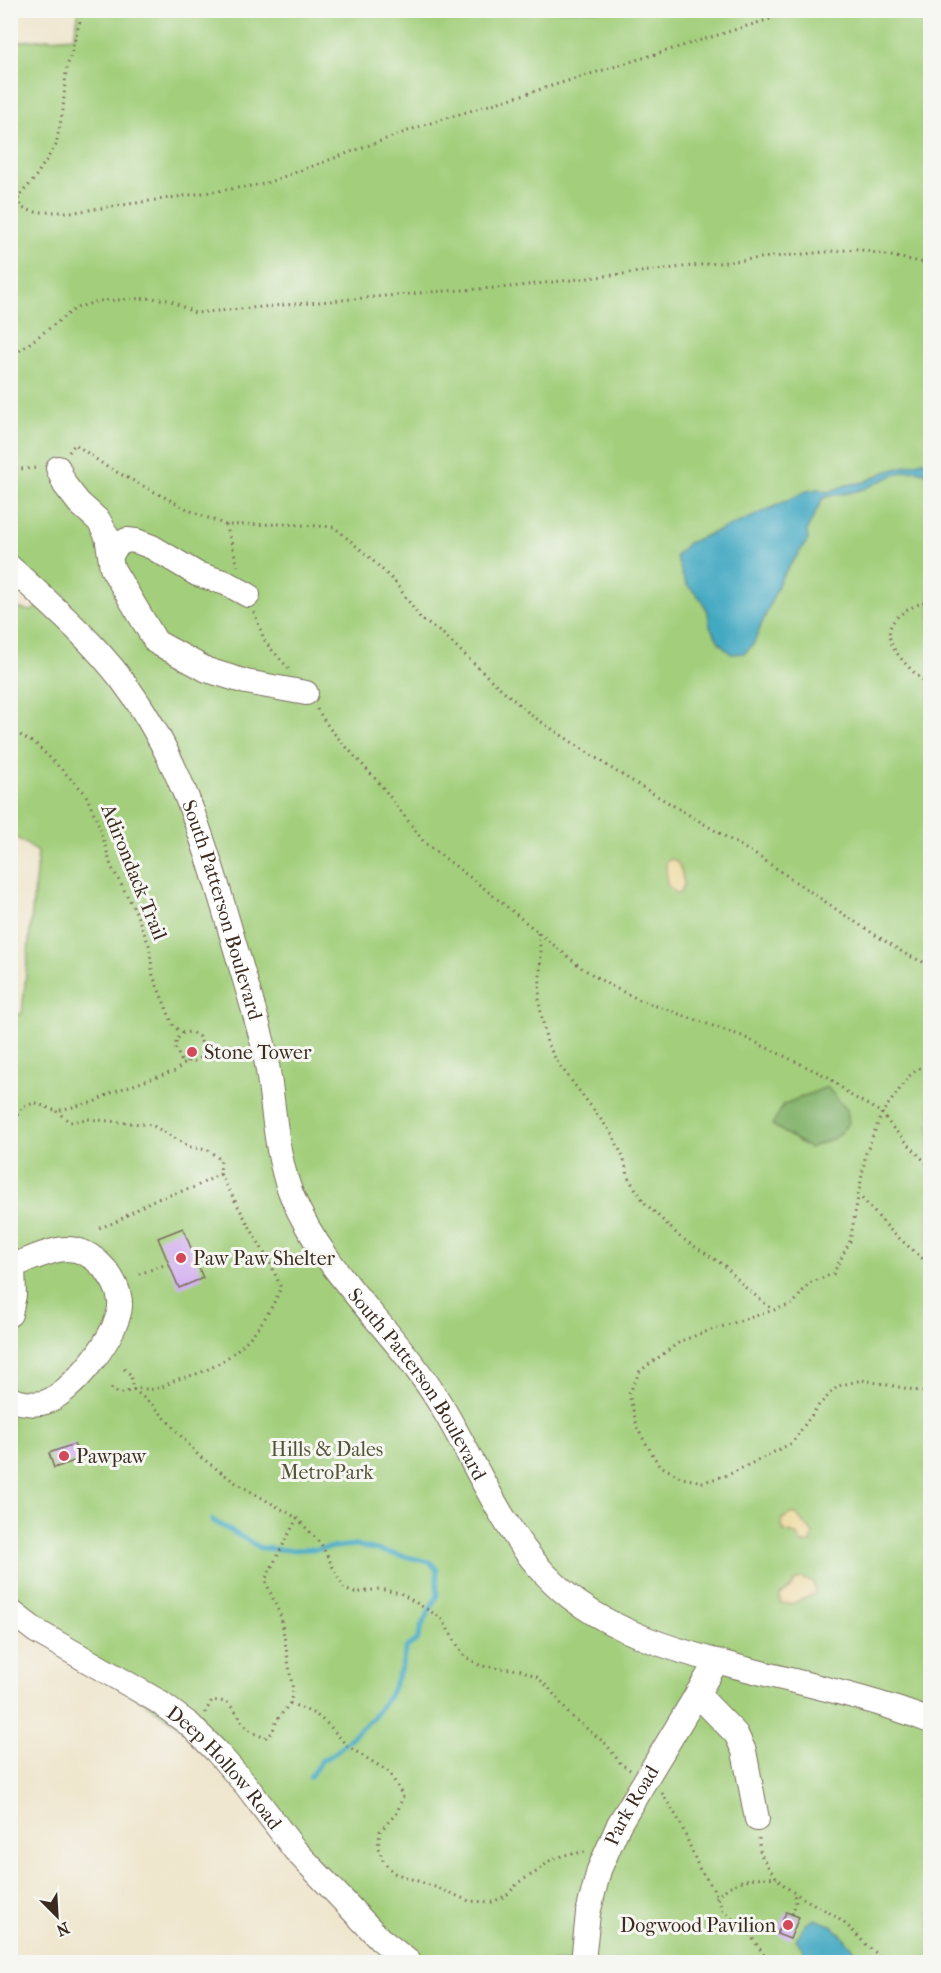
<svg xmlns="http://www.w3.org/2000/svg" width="941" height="1973" viewBox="0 0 941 1973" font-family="'IM FELL French Canon',serif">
<rect width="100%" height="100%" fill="#f6f6f2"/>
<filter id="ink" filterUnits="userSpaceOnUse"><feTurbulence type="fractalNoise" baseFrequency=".0167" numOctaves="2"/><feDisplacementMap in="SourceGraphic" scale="12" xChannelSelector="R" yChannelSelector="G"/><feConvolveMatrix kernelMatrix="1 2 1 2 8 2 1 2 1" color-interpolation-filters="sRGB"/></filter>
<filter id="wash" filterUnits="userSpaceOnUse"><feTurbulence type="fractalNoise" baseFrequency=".008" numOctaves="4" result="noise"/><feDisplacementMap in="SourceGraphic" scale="24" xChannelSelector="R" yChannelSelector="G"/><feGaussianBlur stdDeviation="1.35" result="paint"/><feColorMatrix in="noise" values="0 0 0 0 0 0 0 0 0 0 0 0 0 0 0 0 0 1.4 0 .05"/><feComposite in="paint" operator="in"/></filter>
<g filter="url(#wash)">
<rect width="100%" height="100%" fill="#efe6ce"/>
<path fill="#a3cf7b" stroke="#6f7c4c" stroke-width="1.5" d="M79,10l851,1v1951h-521l-193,-211 -205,-140 -1,-596 12,-1 16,-162 -27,-18 -1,-227 22,4 15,-12 -36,-32v-525l63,-5z"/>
<path fill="#82b26b" stroke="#5e6e44" stroke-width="1.5" d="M827,1087l20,23 2,13 -14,15 -26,10 -37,-23 12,-21z"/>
<g fill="#eeda9e" stroke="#94825e" stroke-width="1.5">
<path d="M671,859c11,2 11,17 13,26l-4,8 -4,1 -9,-9 -1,-23z"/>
<path d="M790,1514h6l17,19 -2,10 -9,1 -6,-10 -12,-3 -3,-6 1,-6z"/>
<path d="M801,1578l13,5 1,11 -24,10 -11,-1v-8l10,-6 5,-8z"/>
</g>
<g fill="#42a9c2" stroke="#3e6a70" stroke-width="1.5">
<path d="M930,459v16c-21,-15 -49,9 -70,15 -12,4 -25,4 -37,8l-16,32 1,10 -27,38 -28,67 -9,8 -13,1 -12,-12 -9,-16 -2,-13 -6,-13 -15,-15 -4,-8 -7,-21 12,-13 62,-25 57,-27 11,-2 10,3 19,-7 18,-3 20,-10z"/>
<path d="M815,1919l18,7 26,29 13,7h-61l-15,-23 10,-15z"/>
</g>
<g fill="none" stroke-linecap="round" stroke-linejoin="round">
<path stroke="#42a9c2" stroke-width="5" d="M212,1520l49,28 29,2 28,-1 37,-4 75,17 7,8v26l-16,31 -3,12 -12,9 -5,21 -12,27 -16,21 -38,36 -14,8 -11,16"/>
</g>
<g id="blocks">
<g fill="#d2afef">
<path d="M183,1228l20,50 -24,10 -21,-50z"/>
<path d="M74,1444l6,15 -26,9 -5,-15z"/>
<path d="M786,1912l13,5 -9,22 -13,-5z"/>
</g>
</g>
</g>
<g filter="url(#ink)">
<use href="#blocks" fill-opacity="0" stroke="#7a6c5c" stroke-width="1.5"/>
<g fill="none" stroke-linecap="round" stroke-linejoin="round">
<g stroke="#7a6c5c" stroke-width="26">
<g id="minor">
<path d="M58,468l7,17 14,18 20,18 8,15 5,32 44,74 51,28 39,12 60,11"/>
<path d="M111,555l6,-10 10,-5 9,1 16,6 45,27 29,9 22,12"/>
<path id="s1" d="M10,567c39,36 79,70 112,113 55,72 82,159 107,246 11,38 23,76 33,114 13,51 10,107 30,156 33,79 103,134 147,206 43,69 70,152 139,201 41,29 90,45 138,58 71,20 146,33 214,60"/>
<path d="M10,1263l3,2 1,30 -4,19"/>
<path d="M10,1399c11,4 20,6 32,4 27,-5 81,-73 78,-101 -1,-13 -9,-27 -18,-36 -10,-11 -21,-17 -36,-17 -14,0 -39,12 -53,16"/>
<path id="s2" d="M10,1611l26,20 120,69 34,25 26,26 30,34 49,65 85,89 29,23"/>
<path d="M697,1694l39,40 8,17 13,68"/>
<path id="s3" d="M583,1962l5,-49 11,-43 20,-46 98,-163"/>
</g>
</g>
<g stroke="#7a6c5c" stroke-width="3" stroke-dasharray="1.5 4.5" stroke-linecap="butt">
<path d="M83,10l-17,61 -3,39 -7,35 -24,37 -14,15 4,11 13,4h40l189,-28 160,-59 346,-106 10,-9"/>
<path d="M10,358l66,-50 23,-7 52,-3 18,2 26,13 236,-21 79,-5 251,-29 96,-9 73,15"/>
<path d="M69,452l6,-8 32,23 86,45 33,13 59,-1 49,3 33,28 28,27 26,37 22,15 47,45 41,36 86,57 144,86 88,60 58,37 23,10"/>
<path d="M10,466l8,3 20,-1"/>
<path d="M226,525l12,41"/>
<path d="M930,600c-69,23 -37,54 0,87"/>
<path d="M254,612l11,30 24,27"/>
<path d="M317,709l13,20 51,56 43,57 56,43 102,83 27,17 33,16 100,35 86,41 24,19 30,17 10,14 38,40"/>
<path d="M10,729l27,16 48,48 15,34 11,39 24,44 14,35 4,31 21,51 9,6 8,-1 8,5 5,12 -3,8 -7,4h-7l-12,10 -60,20 -21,11 -38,9 14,11 17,-3 65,6 38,22 18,3 13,10 -1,14 -25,13 -44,14 -35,21 -20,7"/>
<path d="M538,933l3,19 -2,50 8,41 11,20 54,71 11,23 6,22 16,24 35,34 45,29 21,22 27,22"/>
<path d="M183,1033l-7,7v9l5,11 6,1"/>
<path d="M930,1061l-19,13 -29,39 -16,40 -16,88 -17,33 -24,9 -16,21 -85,27 -27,10 -41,30 -11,23 9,36 21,35 23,13 21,4 25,-7 64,-32 26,-37 20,-20 24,-6 68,13"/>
<path d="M10,1150l4,-29 9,-15 13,-3 20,8"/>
<path d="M858,1194l35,39 37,32"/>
<path d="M139,1274l25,-9"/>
<path d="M124,1369l7,6 2,14 22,18 44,49 37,27 61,35 24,26 23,45 11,4 24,-4 21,4 41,25 23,38 17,10 40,4 16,7 12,11 21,27 36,29 15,20 9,6"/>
<path d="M111,1388c11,10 14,3 25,1 6,-1 13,1 19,0 7,-1 14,-6 21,-9 7,-3 15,-4 23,-7 39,-15 66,-48 82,-85l-10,-23 -51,-91"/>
<path d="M290,1703l25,11 14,11 18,21 42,26 14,24 -6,17 -17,18 -2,17 6,14 10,11 47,16 28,12 23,1 14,-6 13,-14 17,-10 16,-13 16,-5 17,-2"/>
<path d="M205,1713l7,-13 15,2 11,12 6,11 10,8 11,5 7,-5 5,-13 13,-17 3,-12 -12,-74 -16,-37 32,-62"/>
<path d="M662,1793l18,29 19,46 14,20 10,22 28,26 18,26"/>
<path d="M759,1838c0,14 2,18 10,30 21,31 48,33 75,55 17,14 29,34 51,39"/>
<path d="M716,1898c17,-18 37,-22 61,-20"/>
<path d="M792,1914l4,-11 -2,-9"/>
</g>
<use href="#minor" stroke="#fff" stroke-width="24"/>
</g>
</g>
<g fill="#d1495b" stroke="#f6f6f2" stroke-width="2">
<circle cx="192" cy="1052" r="6"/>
<circle cx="181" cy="1258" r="6"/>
<circle cx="64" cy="1456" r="6"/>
<circle cx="788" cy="1925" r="6"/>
</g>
<g text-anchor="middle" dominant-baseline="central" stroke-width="6" stroke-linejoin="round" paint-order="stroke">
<g font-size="20" fill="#3b2a1e" stroke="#f6f6f2">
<text transform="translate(134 872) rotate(68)">Adirondack Trail</text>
<text stroke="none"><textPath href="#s1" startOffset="412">South Patterson Boulevard</textPath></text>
<text stroke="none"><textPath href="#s1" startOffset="934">South Patterson Boulevard</textPath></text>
<text stroke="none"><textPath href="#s2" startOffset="268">Deep Hollow Road</textPath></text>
<text stroke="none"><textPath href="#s3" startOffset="166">Park Road</textPath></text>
</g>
<g font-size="20" fill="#3b2a1e" stroke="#f6f6f2" text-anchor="start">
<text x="204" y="1052">Stone Tower</text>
<text x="193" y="1258">Paw Paw Shelter</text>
<text x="76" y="1456">Pawpaw</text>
<text x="776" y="1925" text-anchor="end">Dogwood Pavilion</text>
</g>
<g font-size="20" fill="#555335" stroke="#f6f6f2">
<text x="327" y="1449">Hills &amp; Dales<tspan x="327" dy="23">MetroPark</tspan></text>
</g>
</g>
<rect width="941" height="1973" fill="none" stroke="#f6f6f2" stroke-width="36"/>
<g transform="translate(57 1916) rotate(156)" stroke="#f6f6f2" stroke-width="4.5" paint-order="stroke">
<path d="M0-4.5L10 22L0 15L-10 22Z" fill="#3b2a1e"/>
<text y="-9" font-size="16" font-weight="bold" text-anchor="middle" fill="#3b2a1e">N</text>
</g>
</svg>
